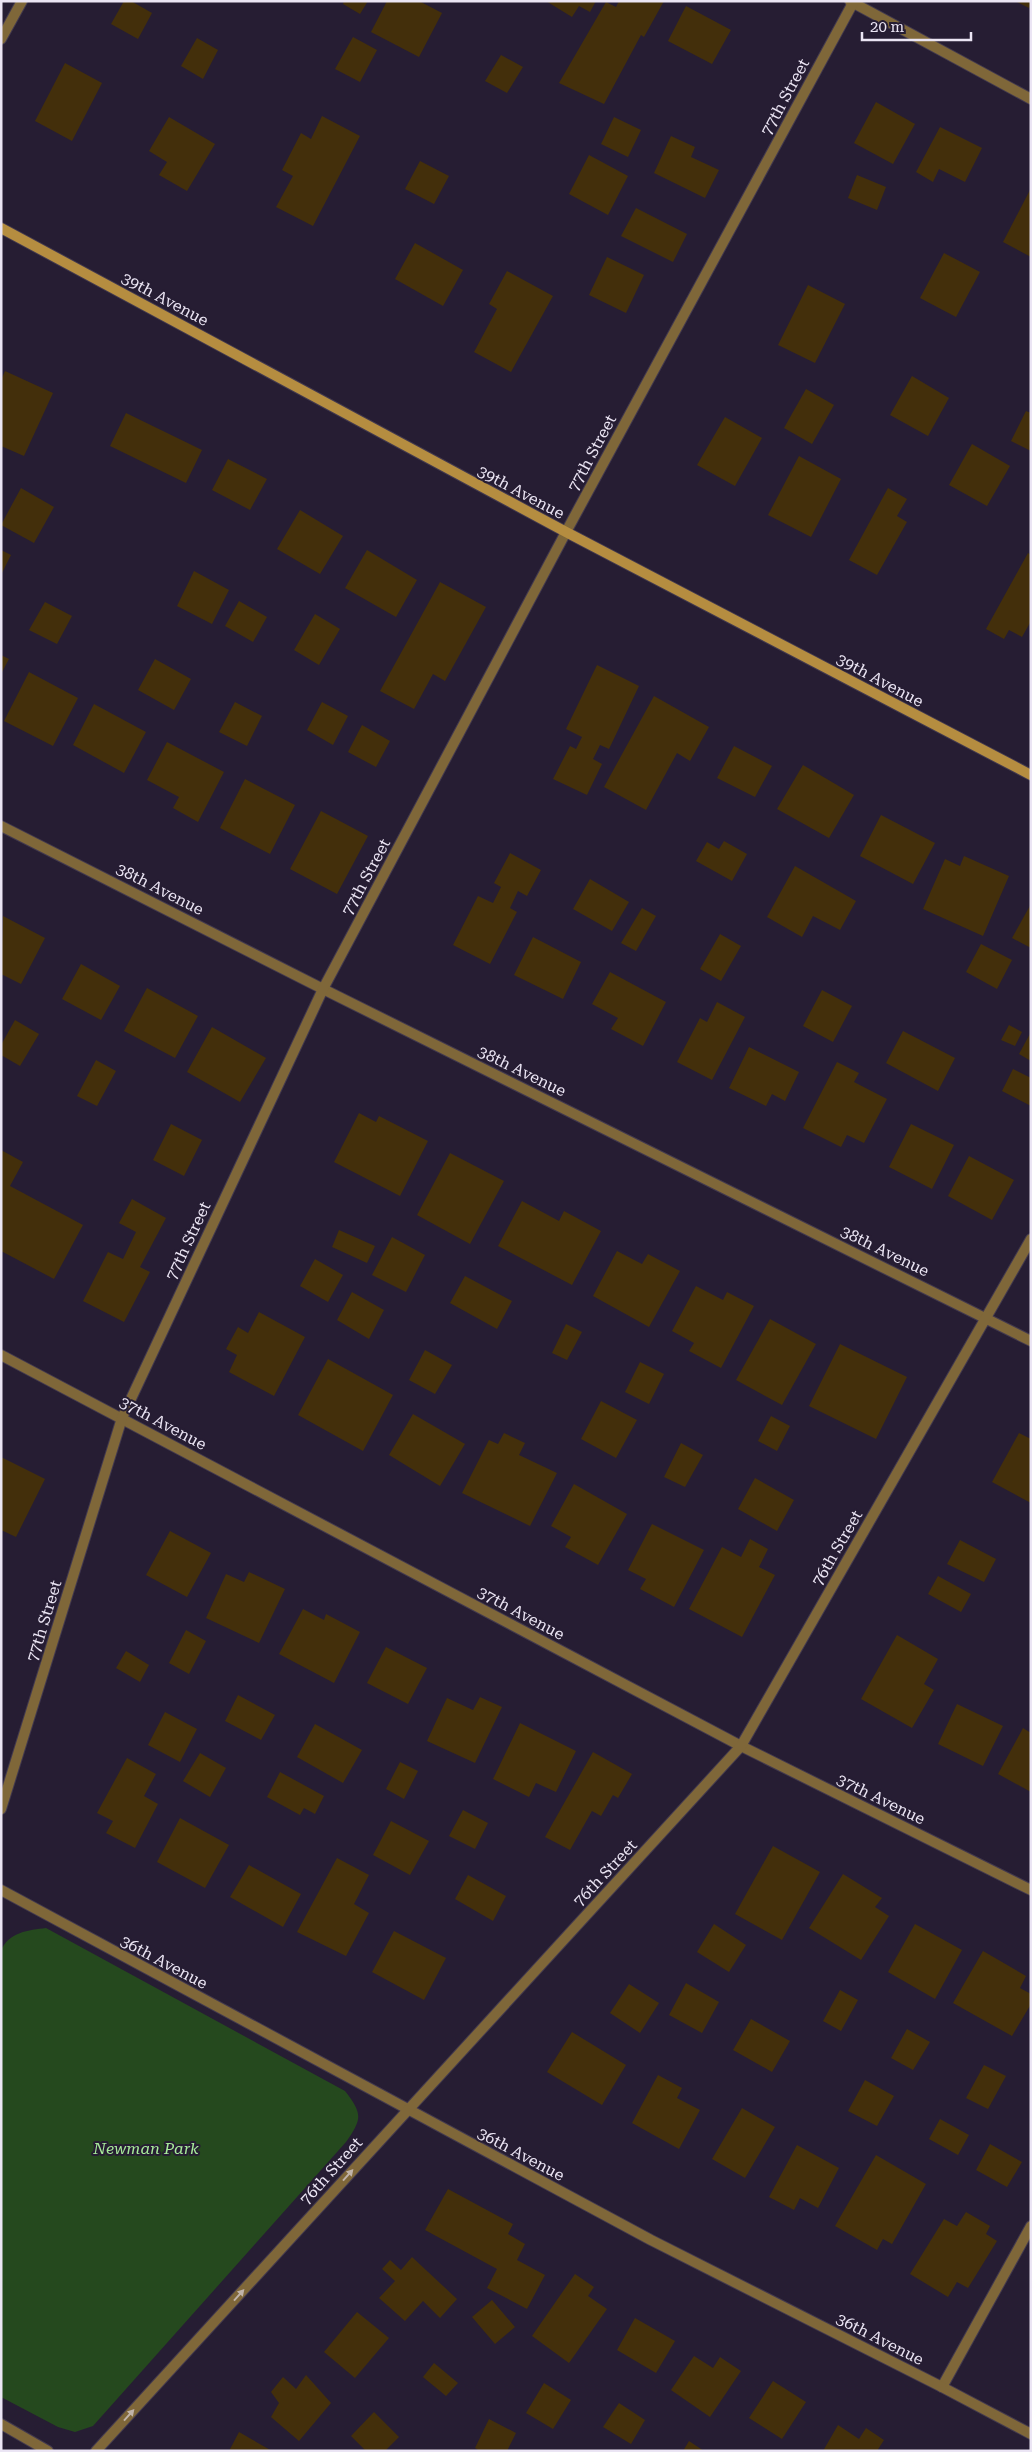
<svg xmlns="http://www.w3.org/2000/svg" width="1032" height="2452" viewBox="0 0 1032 2452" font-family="'Roboto Serif',serif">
<rect width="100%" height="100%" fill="#261d33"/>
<path fill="#25491e" d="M46,1928l299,163c18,23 17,28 1,51l-253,284 -18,6 -17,-5 -57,-30v-446c7,-19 28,-21 45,-23z"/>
<g fill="#432f0b">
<path d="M124,1h7l21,12 -14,26 -27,-15z"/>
<path d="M344,1h24l-8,13 -17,-10z"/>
<path d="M387,1h32l23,12 -23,44 -48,-25z"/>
<path d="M546,1h50l-6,11 -11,-6 -7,11z"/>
<path d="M619,1h45l-20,36 -3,-2 -37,69 -45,-21 47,-81 10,5z"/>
<path d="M1015,1h16v3l-2,4z"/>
<path d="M686,6l45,24 -19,34 -44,-23z"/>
<path d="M353,37l24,13 -17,32 -25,-13z"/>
<path d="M197,38l21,12 -15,29 -22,-13z"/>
<path d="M501,55l22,12 -16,26 -22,-12z"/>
<path d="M65,63l37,20 -30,58 -37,-20z"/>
<path d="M876,102l39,22 -22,40 -39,-21z"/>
<path d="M322,116l38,20 -47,90 -37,-19 17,-31 -11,-6 19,-37 10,6z"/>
<path d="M169,117l46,27 -28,47 -28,-16 8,-13 -18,-11z"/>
<path d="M614,117l27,13 -13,27 -27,-13z"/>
<path d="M940,127l42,21 -17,34 -26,-13 -6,13 -17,-10z"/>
<path d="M671,136l24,11 -4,10 28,13 -14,28 -51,-25z"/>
<path d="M589,155l39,21 -20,39 -39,-21z"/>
<path d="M420,161l29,15 -15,28 -29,-15z"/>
<path d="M857,175l29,12 -9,23 -29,-12z"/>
<path d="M1031,188v69l-28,-15z"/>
<path d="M636,208l51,26 -14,28 -52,-26z"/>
<path d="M415,243l48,27 -20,36 -48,-27z"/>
<path d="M944,253l36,19 -24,45 -36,-19z"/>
<path d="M607,257l37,18 -18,38 -37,-18z"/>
<path d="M507,271l46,25 -42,76 -37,-20 23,-43 -8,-5z"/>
<path d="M808,285l37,19 -30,59 -37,-18z"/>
<path d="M5,371l48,22 -29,63 -23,-10v-66z"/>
<path d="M912,376l37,22 -21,38 -38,-21z"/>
<path d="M806,389l28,16 -22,39 -28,-16z"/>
<path d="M1026,411l5,2v38l-20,-10z"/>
<path d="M126,413l76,37 -16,33 -76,-37z"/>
<path d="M725,417l37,21 -27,48 -38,-21z"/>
<path d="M972,444l38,22 -23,40 -38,-21z"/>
<path d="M799,456l42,23 -30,58 -43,-22z"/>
<path d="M228,459l39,20 -17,31 -38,-20z"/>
<path d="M21,488l33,19 -20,36 -33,-18z"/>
<path d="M888,488l19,11 -10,17 10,6 -30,53 -28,-15z"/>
<path d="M300,510l43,26 -23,38 -43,-25z"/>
<path d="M1,550l10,5 -10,20z"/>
<path d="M367,550l50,30 -21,37 -51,-29z"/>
<path d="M1028,553l3,2v66l-9,16 -13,-7 -5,9 -18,-10z"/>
<path d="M194,571l35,19 -17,34 -35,-18z"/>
<path d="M440,582l46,25 -41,74 -12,-7 -19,35 -34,-18z"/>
<path d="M239,601l28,16 -14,25 -28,-16z"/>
<path d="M45,602l27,14 -15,28 -28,-14z"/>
<path d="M315,614l25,15 -21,36 -25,-15z"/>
<path d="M1,655l8,4 -8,15z"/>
<path d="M155,659l36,20 -17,31 -36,-20z"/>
<path d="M597,665l42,21 -30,63 -9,-4 -7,14 9,5 -15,31 -34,-16 17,-33 6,3 6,-12 -16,-8z"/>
<path d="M29,672l49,26 -25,48 -49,-25z"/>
<path d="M654,696l55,31 -19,34 -13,-8 -31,57 -42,-23z"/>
<path d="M235,702l27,14 -15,30 -28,-14z"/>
<path d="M322,702l26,14 -15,29 -26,-15z"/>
<path d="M94,704l52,28 -22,41 -51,-28z"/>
<path d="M362,725l28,16 -14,26 -28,-15z"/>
<path d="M167,742l57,30 -26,50 -25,-14 6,-11 -32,-17z"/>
<path d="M734,746l38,20 -17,31 -38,-19z"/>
<path d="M803,765l51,30 -25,43 -52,-29z"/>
<path d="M245,779l50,26 -25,49 -50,-26z"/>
<path d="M321,811l47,25 -31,58 -47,-25z"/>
<path d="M881,815l54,28 -22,41 -53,-28z"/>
<path d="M724,841l23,13 -15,27 -36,-20 11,-19 12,7z"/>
<path d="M510,853l31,17 -14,26 -9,-5 -8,17 7,4 -27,52 -37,-19 25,-49 15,7 8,-16 -7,-4z"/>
<path d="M964,856l45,20 -26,60 -60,-27 22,-50 15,7z"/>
<path d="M795,866l61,35 -16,29 -27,-14 -11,21 -35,-20z"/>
<path d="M590,879l39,23 -17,29 -39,-22z"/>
<path d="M1031,904v44l-19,-10z"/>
<path d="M642,908l14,8 -20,35 -15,-8z"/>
<path d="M3,916l42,22 -24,46 -20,-10z"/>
<path d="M720,934l21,12 -20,35 -21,-12z"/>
<path d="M533,937l48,25 -18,37 -49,-24z"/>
<path d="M981,944l31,16 -15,29 -31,-17z"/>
<path d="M81,964l39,22 -19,34 -39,-21z"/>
<path d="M610,972l56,30 -23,44 -32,-17 7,-11 -26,-14z"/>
<path d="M147,988l51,28 -23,42 -51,-27z"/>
<path d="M822,990l30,16 -19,36 -30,-16z"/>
<path d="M717,1002l28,15 -33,63 -35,-18 23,-44 7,4z"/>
<path d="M15,1020l24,14 -19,32 -19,-11v-10z"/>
<path d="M1009,1025l13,7 -7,14 -14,-6z"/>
<path d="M212,1027l54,31 -26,44 -53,-30z"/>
<path d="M903,1031l52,27 -17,33 -52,-28z"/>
<path d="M1031,1032v29l-12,-7z"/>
<path d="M749,1047l50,25 -14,29 -13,-7 -6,12 -37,-18z"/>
<path d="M96,1060l20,11 -19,35 -20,-10z"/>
<path d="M837,1062l22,11 -5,9 33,17 -23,44 -17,-8 -6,12 -38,-19z"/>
<path d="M1013,1069l18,9v28l-29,-15z"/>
<path d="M359,1113l17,9 3,-6 49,25 -28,55 -66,-34z"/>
<path d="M171,1124l31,16 -18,36 -31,-16z"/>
<path d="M911,1124l43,21 -22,44 -43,-22z"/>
<path d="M1,1150l22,12 -13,24 73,39 -29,54 -53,-28z"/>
<path d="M450,1153l54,28 -34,63 -53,-29z"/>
<path d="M969,1156l45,24 -22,40 -44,-24z"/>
<path d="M132,1199l34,19 -26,49 10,5 -26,50 -41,-21 25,-49 15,7 13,-27 -17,-9z"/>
<path d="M522,1201l37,20 5,-10 37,20 -29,54 -74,-39z"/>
<path d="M339,1230l36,16 -8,17 -35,-16z"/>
<path d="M392,1237l33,18 -19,37 -34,-17z"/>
<path d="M617,1251l25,13 6,-10 32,17 -31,56 -56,-31z"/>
<path d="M315,1259l28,16 -15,27 -28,-16z"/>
<path d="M465,1276l47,25 -15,28 -47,-26z"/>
<path d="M696,1286l27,14 4,-8 27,14 -33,62 -32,-17 5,-8 -22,-12z"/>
<path d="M352,1292l32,18 -15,29 -32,-19z"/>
<path d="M259,1312l46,25 -31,59 -45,-24 8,-17 -11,-6 12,-22 10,6z"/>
<path d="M770,1319l46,25 -34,61 -46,-25z"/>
<path d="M566,1324l16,8 -15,28 -15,-7z"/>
<path d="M840,1344l67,33 -31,62 -67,-33z"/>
<path d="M425,1350l27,15 -17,29 -26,-14z"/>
<path d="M328,1359l65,36 -30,56 -65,-36z"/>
<path d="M640,1362l24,12 -15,30 -24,-12z"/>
<path d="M601,1401l36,19 -21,38 -35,-19z"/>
<path d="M413,1414l52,30 -25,42 -51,-31z"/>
<path d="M771,1416l19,10 -13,25 -19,-10z"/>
<path d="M504,1433l21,10 -6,12 38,18 -27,53 -68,-33 27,-53 9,4z"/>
<path d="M1019,1433l12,6v64l-39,-21z"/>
<path d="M681,1443l22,12 -18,32 -21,-10z"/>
<path d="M1,1457l44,22 -29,58 -15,-7z"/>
<path d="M755,1478l39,22 -17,31 -39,-22z"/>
<path d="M574,1484l53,30 -29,51 -33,-18 6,-10 -20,-11z"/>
<path d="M652,1524l52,26 -30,57 -34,-18 6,-10 -18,-9z"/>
<path d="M170,1531l41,22 -24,44 -41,-22z"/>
<path d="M750,1539l18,10 -9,18 16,8 -33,62 -53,-28 33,-62 19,10z"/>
<path d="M960,1540l36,19 -12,23 -37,-18z"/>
<path d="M249,1572l36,17 -26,54 -53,-25 20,-44 18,8z"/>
<path d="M938,1576l33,18 -10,18 -33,-18z"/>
<path d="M303,1609l21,11 2,-6 34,18 -26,51 -55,-29z"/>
<path d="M186,1630l20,11 -17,33 -20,-11z"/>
<path d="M897,1635l41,24 -14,25 10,6 -22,38 -51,-29z"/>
<path d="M386,1647l41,21 -19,36 -41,-21z"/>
<path d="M126,1651l23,14 -9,17 -24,-14z"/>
<path d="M238,1695l37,20 -14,25 -36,-19z"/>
<path d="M480,1697l22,10 -27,56 -48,-22 20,-43 26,12z"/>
<path d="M957,1704l46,22 -20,40 -45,-22z"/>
<path d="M165,1712l32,17 -17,33 -32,-17z"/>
<path d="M520,1723l56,28 -20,41 -20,-9 -7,14 -36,-18z"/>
<path d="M315,1724l47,26 -19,33 -46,-26z"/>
<path d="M1023,1728l8,5v59l-33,-18z"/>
<path d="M593,1752l39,22 -14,24 -5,-3 -12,21 -9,-5 -22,39 -25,-13z"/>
<path d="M200,1753l26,15 -16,29 -27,-16z"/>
<path d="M127,1758l29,16 -12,22 14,8 -23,44 -29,-15 7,-12 -16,-8z"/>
<path d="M400,1762l18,9 -14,28 -18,-10z"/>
<path d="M280,1772l44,24 -9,18 -11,-6 -4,7 -33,-18z"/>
<path d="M463,1810l25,13 -13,26 -26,-13z"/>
<path d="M180,1818l49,27 -24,43 -48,-26z"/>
<path d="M391,1821l38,20 -19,34 -37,-20z"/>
<path d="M773,1846l47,26 -38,68 -47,-26z"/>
<path d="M337,1858l32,17 -15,29 15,9 -23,43 -49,-24z"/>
<path d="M249,1865l52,29 -18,33 -53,-30z"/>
<path d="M843,1874l39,24 -7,9 14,9 -28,44 -52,-32z"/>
<path d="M468,1875l38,21 -13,25 -38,-22z"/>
<path d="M714,1924l32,21 -17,27 -32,-20z"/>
<path d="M915,1924l47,26 -27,49 -47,-27z"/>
<path d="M394,1931l52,27 -22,42 -52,-28z"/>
<path d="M983,1951l43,25 -6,12 11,6v10l-19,32 -59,-33z"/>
<path d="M686,1983l33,19 -17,31 -33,-18z"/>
<path d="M629,1984l30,19 -19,30 -30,-20z"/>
<path d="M840,1990l18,10 -17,31 -18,-10z"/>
<path d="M751,2019l39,22 -18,31 -39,-22z"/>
<path d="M907,2029l23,13 -17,28 -22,-12z"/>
<path d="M572,2032l54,33 -24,40 -55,-33z"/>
<path d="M984,2065l22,11 -18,33 -22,-11z"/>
<path d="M658,2075l24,13 -5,10 23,12 -21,39 -47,-26z"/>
<path d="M865,2080l29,16 -17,30 -29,-15z"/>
<path d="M742,2108l33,19 -30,51 -33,-19z"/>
<path d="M940,2119l29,16 -11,20 -29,-16z"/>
<path d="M990,2144l32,18 -15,25 -31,-17z"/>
<path d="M797,2145l42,23 -21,40 -18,-10 -6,12 -25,-13z"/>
<path d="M876,2155l50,29 -34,60 -9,-5 -6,11 -42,-24z"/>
<path d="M448,2189l65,35 -5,10 17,10 -8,16 28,15 -18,34 -40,-21 10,-19 -72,-39z"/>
<path d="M966,2212l24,14 -4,8 11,7 -29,47 -11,-6 -9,15 -38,-23 34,-55 13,7z"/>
<path d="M412,2257l45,42 -17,19 -17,-17 -18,20 -26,-23 16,-17 -13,-12 8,-9 11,10z"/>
<path d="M575,2274l19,13 -6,9 19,13 -38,54 -37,-27z"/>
<path d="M492,2300l23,27 -20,17 -23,-27z"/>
<path d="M357,2312l32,26 -34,40 -31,-26z"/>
<path d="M635,2318l40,23 -19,32 -39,-23z"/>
<path d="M694,2356l19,12 7,-11 21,14 -31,46 -39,-27z"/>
<path d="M434,2363l24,20 -12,13 -23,-19z"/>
<path d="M306,2375l25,28 -32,38 -28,-24 8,-14 -8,-11 12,-15 13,12z"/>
<path d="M773,2381l33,21 -24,37 -33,-21z"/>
<path d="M544,2383l27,17 -18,29 -27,-16z"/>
<path d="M619,2403l26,17 -14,24 -28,-17z"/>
<path d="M374,2412l25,25 -14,14h-19l-15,-15z"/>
<path d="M489,2419l27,14 -9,18h-27l-5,-3z"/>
<path d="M838,2425l21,14 7,-11 18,12 -7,11h-54z"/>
<path d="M239,2432l33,19h-43z"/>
<path d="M689,2441l15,10h-21z"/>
</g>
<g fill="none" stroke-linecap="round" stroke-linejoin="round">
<g stroke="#42394e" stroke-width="12">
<path id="lane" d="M942,2387l89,-161"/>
</g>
<g stroke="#42394e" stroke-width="12">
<g id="street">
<path d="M850,1l181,98"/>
<path d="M1,39l21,-38"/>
<path d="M1,826l322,163 708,352"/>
<path d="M1,1355l740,391 290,144"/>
<path d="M1,1809l121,-391 201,-429 243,-457 288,-531"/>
<path d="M1,1890l650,350 291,147 89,47"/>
<path d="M1,2424l47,27"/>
<path d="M96,2451l645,-705 290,-507"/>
</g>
</g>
<g stroke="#42394e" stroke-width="12">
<path id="secondary" d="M1,228l565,304 465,243"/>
</g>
<use href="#lane" stroke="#7f6739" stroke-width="10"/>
<use href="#street" stroke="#7f6739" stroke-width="10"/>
<use href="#secondary" stroke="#b58d40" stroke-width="10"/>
</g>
<defs><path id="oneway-solid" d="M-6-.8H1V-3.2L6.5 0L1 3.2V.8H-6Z" transform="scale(1.25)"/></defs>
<g fill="#c0b3a9">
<use href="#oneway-solid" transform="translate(348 2175) rotate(-48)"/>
<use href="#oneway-solid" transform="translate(239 2295) rotate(-48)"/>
<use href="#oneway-solid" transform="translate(129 2415) rotate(-48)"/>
</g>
<g text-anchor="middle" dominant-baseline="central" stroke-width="4" stroke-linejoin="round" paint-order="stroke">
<g font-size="16" fill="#ebe5f4" stroke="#261d33">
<text transform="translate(785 97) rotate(-62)">77th Street</text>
<text transform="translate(165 299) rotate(28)">39th Avenue</text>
<text transform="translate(592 453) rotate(-62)">77th Street</text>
<text transform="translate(521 492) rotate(28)">39th Avenue</text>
<text transform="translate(880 680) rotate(28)">39th Avenue</text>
<text transform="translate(366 877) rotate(-62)">77th Street</text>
<text transform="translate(160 889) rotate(27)">38th Avenue</text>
<text transform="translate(522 1071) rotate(26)">38th Avenue</text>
<text transform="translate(188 1241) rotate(-65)">77th Street</text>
<text transform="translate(885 1251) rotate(26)">38th Avenue</text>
<text transform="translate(163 1423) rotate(28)">37th Avenue</text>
<text transform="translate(837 1548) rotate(-60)">76th Street</text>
<text transform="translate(521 1613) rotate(28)">37th Avenue</text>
<text transform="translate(44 1621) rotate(-73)">77th Street</text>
<text transform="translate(881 1799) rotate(26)">37th Avenue</text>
<text transform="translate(605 1873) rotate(-47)">76th Street</text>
<text transform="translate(164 1962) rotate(28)">36th Avenue</text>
<text transform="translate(521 2154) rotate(28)">36th Avenue</text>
<text transform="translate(331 2171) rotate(-48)">76th Street</text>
<text transform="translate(880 2339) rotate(27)">36th Avenue</text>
</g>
<g font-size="16" font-style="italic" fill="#a8eb9b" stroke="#261d33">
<text x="146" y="2148">Newman Park</text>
</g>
</g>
<rect width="1032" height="2452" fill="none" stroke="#ebe5f4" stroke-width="5"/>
<path d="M862 32v8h109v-8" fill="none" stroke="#ebe5f4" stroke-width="2.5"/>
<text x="870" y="32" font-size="15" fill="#ebe5f4" stroke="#261d33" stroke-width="4" paint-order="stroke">20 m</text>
</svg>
